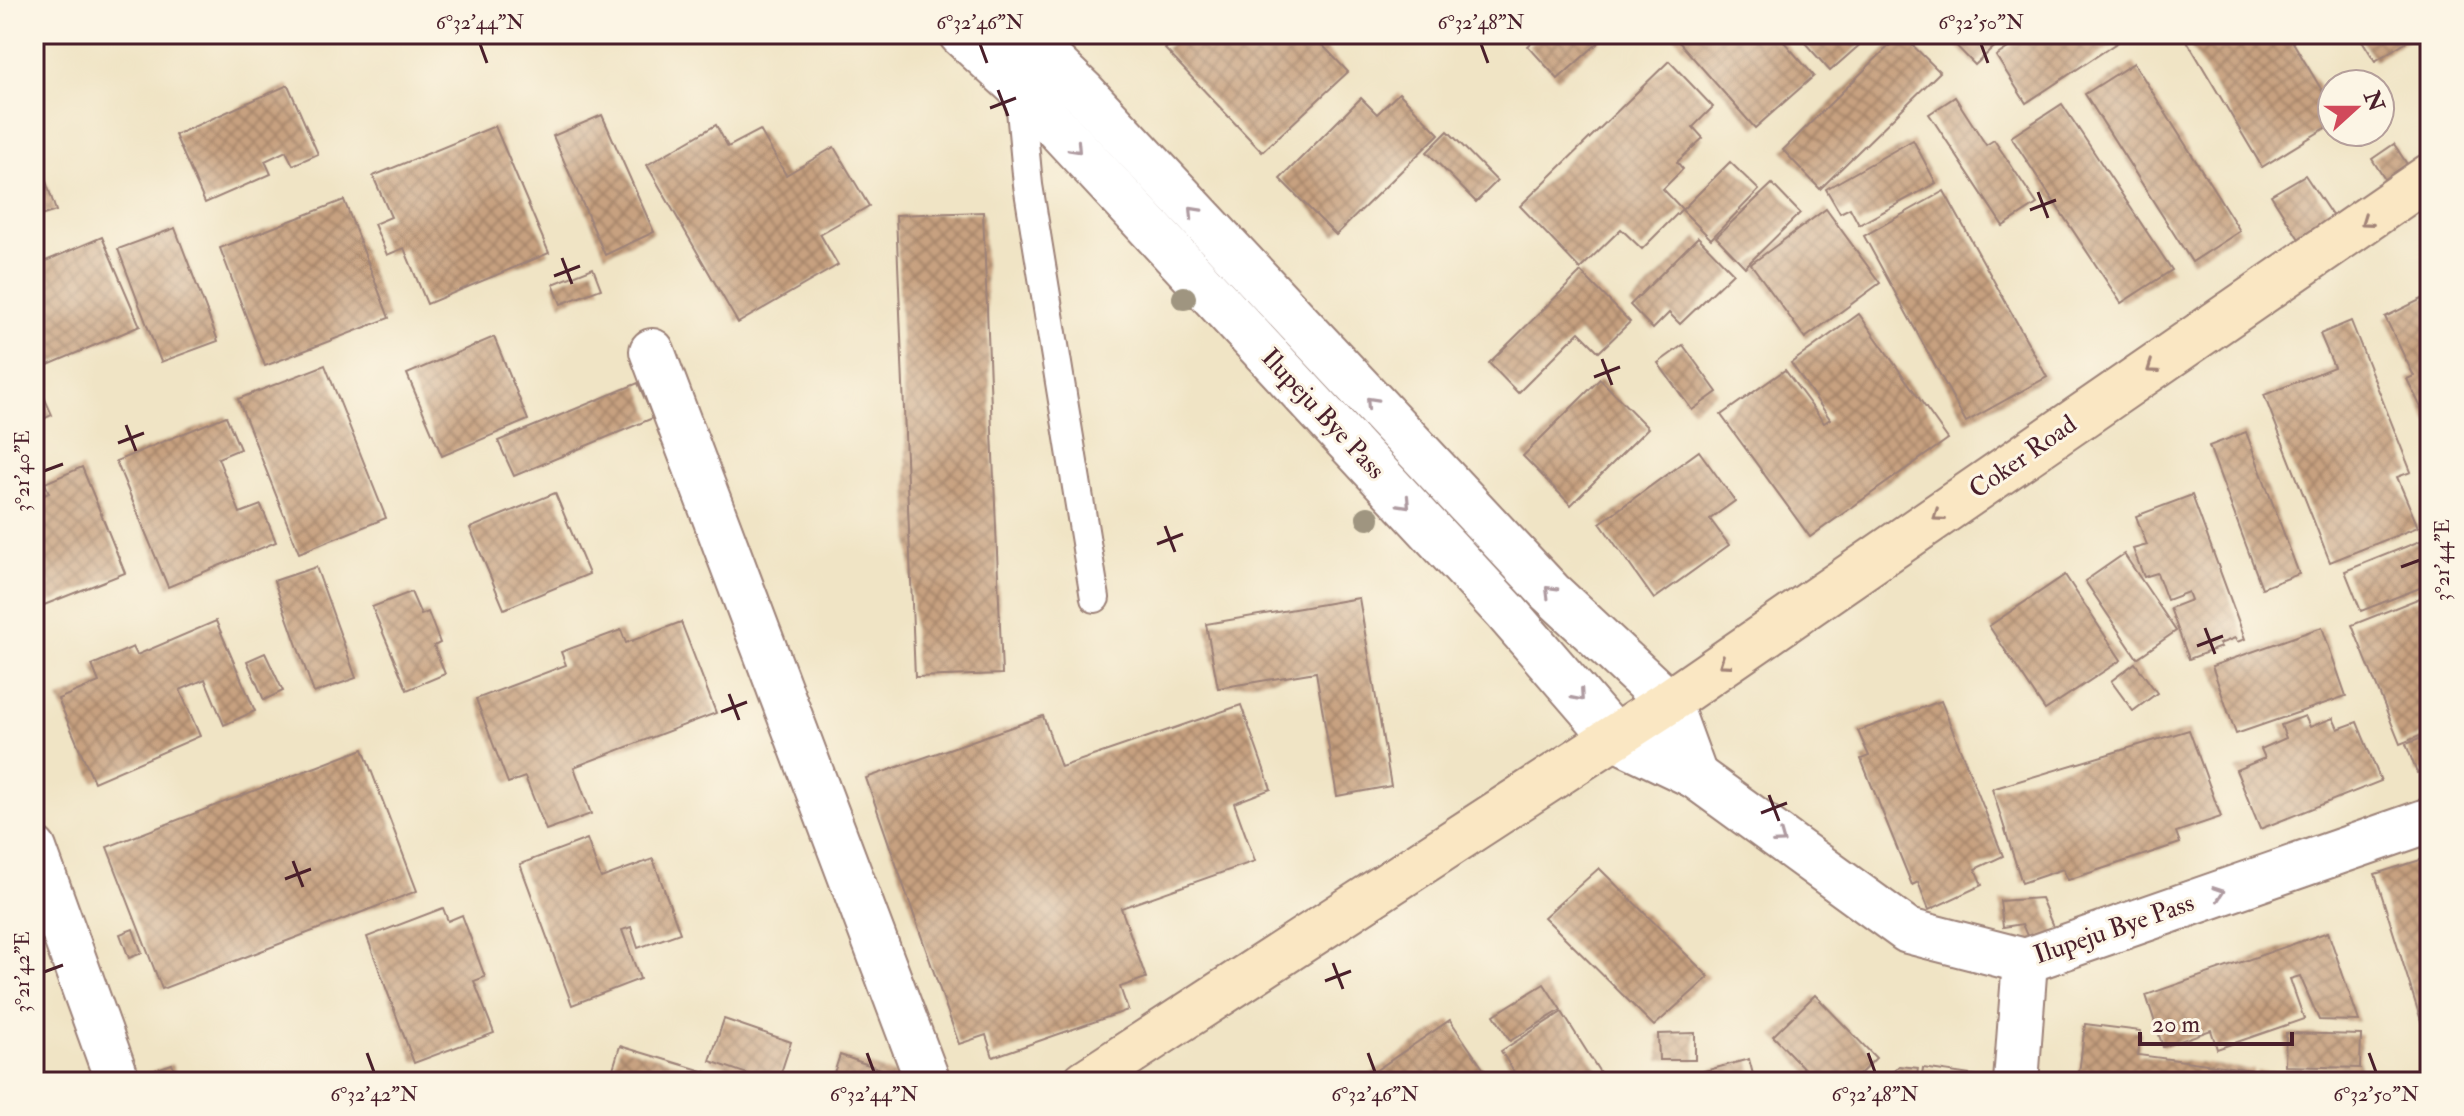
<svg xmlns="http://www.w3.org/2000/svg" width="2464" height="1116" viewBox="0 0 2464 1116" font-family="'IM FELL Double Pica',serif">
<defs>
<pattern id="building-cross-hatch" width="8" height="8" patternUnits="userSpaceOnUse" patternTransform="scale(2)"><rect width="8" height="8" fill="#c7a180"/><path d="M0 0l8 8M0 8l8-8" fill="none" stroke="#a48369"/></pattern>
</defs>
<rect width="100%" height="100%" fill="#fcf5e5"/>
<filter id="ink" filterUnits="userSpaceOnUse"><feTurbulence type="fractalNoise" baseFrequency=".0125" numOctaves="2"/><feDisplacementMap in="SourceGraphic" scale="16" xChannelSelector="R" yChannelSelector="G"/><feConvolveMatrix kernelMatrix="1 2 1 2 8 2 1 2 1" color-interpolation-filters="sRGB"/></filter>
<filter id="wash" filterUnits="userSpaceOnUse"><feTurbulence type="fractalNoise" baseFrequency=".006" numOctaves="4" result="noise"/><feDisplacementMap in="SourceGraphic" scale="32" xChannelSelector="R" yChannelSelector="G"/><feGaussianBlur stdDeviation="1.8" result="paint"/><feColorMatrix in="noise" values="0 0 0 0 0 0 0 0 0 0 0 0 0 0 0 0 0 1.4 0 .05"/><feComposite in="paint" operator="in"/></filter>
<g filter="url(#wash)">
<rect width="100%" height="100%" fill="#f0e4c5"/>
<g id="blocks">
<g fill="url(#building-cross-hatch)">
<path d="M1181,34h131l36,38 -86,80 -97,-103z"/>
<path d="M1541,34h67l-50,45 -30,-33z"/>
<path d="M1672,34h90l5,6 10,-6 37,42 -59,52z"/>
<path d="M1797,34h75l-42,37z"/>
<path d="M1901,34l39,38 -120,117 -37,-39z"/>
<path d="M1945,34h63l-33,31z"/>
<path d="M2029,34h101l-104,69 -30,-47z"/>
<path d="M2183,34h105l44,73v17l-70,43z"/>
<path d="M2358,34h60l-43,27z"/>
<path d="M1669,61l44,46 -20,20 10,11 -26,24 6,7 -20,20 19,20 -40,40 -21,-20 -41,40 -60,-63z"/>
<path d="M2134,63l106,168 -48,31 -107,-168z"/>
<path d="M288,85l30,69 -25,11 -7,-14 -21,10 6,13 -66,29 -30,-68z"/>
<path d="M1399,93l40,41 -103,101 -56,-56 81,-81 16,16z"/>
<path d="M1955,97l31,48 8,-5 43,64 -34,22 -74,-112z"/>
<path d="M2062,104l110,166 -51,33 -110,-166z"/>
<path d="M602,115l52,117 -49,23 -52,-119z"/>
<path d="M716,125l12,22 32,-17 26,45 48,-28 35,59 -49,28 18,31 -100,58 -91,-158z"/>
<path d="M495,126l54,127 -122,51 -23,-56 -17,7 -13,-31 17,-7 -18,-41z"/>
<path d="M1448,131l49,50 -21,21 -49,-50z"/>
<path d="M1913,140l23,43 -77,42 -9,-17 -10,5 -14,-24z"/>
<path d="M2394,144l18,28 -23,14 -17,-27z"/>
<path d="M34,146l22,65 -22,7z"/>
<path d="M1730,162l29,28 -48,49 -29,-29z"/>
<path d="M2305,175l28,42 -34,22 -28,-44z"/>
<path d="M1772,184l28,29 -55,54 -29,-30z"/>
<path d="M1944,191l103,186 -81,45 -102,-186z"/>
<path d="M344,200l45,118 -124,48 -45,-118z"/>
<path d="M1826,209l54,74 -75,55 -54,-74z"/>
<path d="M983,212l19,462 -87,3 -19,-462z"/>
<path d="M175,228l43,113 -57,21 -43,-113z"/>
<path d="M102,237l38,89 -106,45v-105z"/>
<path d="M1698,237l35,36 -53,51 -11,-11 -16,16 -23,-24z"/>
<path d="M593,268l8,21 -40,15 -8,-20z"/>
<path d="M1581,272l49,50 -31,30 -20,-20 -61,61 -29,-30z"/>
<path d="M2430,295v131l-23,-47 7,-3 -29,-59z"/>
<path d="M1859,314l89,125 -138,98 -89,-122 64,-45 39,53 6,-4 -39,-56z"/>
<path d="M2351,321l60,151 -14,5 21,50 -88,35 -66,-167 70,-28 -14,-33z"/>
<path d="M494,337l34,83 -86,36 -35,-82z"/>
<path d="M1683,345l34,47 -25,18 -34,-47z"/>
<path d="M325,365l61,153 -87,35 -61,-154z"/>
<path d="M34,374l18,41 -18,8z"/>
<path d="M1600,379l48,49 -77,77 -48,-49z"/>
<path d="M638,383l15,35 -139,58 -16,-35z"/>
<path d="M226,416l14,33 -22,9 22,55 21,-8 15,37 -108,45 -52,-126z"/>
<path d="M2246,432l53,142 -37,14 -53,-142z"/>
<path d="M1699,451l36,50 -25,18 19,26 -75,54 -54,-76z"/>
<path d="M82,467l43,106 -91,36v-80l9,-4 -9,-26 15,-6 -4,-10z"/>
<path d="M555,493l34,81 -85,35 -34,-81z"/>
<path d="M2192,495l53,144 -8,3 -2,-4 -16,6 2,3 -32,12 -19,-51 21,-8 -3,-8 -21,8 -10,-27 -13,4 -11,-28 14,-4 -11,-29z"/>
<path d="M2430,537v47l-69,27 -16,-40z"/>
<path d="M2124,554l52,77 -39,27 -52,-77z"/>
<path d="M316,567l40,111 -42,15 -40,-112z"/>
<path d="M2065,575l56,85 -76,50 -56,-84z"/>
<path d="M411,592l10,23 7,-3 12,31 -6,3 11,28 -38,16 -35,-83z"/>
<path d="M2430,594v138l-30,12 -48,-119z"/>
<path d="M1359,598l32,188 -54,10 -21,-124 -98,16 -12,-64z"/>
<path d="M216,621l39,90 -31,14 -19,-46 -25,11 20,46 -106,46 -36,-83 41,-17 -7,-17 41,-18 4,8z"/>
<path d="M681,622l35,91 -142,54 17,47 -45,16 -21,-53 -17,6 -32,-84 90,-34 -5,-13 60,-22 5,13z"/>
<path d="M2322,627l24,69 -110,38 -24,-68z"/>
<path d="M265,653l18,38 -19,9 -17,-39z"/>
<path d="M2135,663l22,30 -24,18 -22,-30z"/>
<path d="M1941,701l62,155 -28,13 7,16 -53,25 -11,-28 -6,3 -51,-126 8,-3 -11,-25z"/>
<path d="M1241,705l30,84 -37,14 21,58 -134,47 25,70 -26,9 8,23 -135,47 -7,-22 -27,9 -93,-266 177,-62 18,51z"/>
<path d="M2305,716l5,11 23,-9 5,11 19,-7 24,59 -121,48 -24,-59 29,-12 -4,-9 25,-11 -5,-13z"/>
<path d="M2189,730l32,87 -45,15 4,11 -112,37 -5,-11 -41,14 -30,-94z"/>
<path d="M2430,735v33l-13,5 -11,-29z"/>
<path d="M363,749l54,142 -255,98 -55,-142z"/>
<path d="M587,839l14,39 52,-19 27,74 -42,15 -7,-21 -9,3 18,49 -68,26 -52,-141z"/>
<path d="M2430,857v171l-6,2 -49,-156z"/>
<path d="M1599,868l110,109 -55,49 -110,-109z"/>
<path d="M2041,898l19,45 -29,2 -9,-21 -19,3 -3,-26z"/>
<path d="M443,908l5,13 14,-6 23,62 -11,4 20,52 -80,30 -47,-126z"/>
<path d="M133,929l9,24 -13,5 -9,-24z"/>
<path d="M2328,932l31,89 -40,-1 -19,-44 -10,3 14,40 -87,30 -6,-19 -48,17 -17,-52z"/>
<path d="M1544,984l17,26 -51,31 -16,-26z"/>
<path d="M1815,995l61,63 -24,24h-35l-44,-46z"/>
<path d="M1562,1012l44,70h-86l-19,-31z"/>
<path d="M724,1019l67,23 -13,40h-8l-60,-21z"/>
<path d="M1450,1020l42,62h-133z"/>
<path d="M2085,1024l56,7 -3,24 116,15 -2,12h-137l1,-3 -37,-5z"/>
<path d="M1695,1033v27h-36l-1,-26z"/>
<path d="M2286,1033l75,2 -1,33 -75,-2z"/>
<path d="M620,1046l116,35v1h-127z"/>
<path d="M840,1055l78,27h-87z"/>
<path d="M1749,1059l6,23h-87v-1z"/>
<path d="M172,1064l7,18h-33l-3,-8z"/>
<path d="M1899,1066l19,2 -2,14h-32z"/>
<path d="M1923,1068l82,12v2h-84z"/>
<path d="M2257,1071l149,9v2h-150z"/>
</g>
</g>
</g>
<g filter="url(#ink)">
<use href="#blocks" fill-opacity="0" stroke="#9d8278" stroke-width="2"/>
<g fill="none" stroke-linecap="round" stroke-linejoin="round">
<g stroke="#9d8278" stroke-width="32">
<path id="lane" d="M1019,88l9,97 67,413"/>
</g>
<g stroke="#9d8278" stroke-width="48">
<g id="street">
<path d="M961,34l58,53 488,526 108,125 80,38 213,155 117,30 405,-141"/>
<path d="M1023,34l59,57 468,501 118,110 27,74"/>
<path d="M652,351l276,731"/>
<path d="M34,849l84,233"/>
<path d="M2016,1082l9,-121"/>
</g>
</g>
<g stroke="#9d8278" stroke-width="48">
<path id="secondary" d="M1085,1082l583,-380 762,-526"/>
</g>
<use href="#lane" stroke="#fff" stroke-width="28"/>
<use href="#street" stroke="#fff" stroke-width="44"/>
<use href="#secondary" stroke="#fae7c3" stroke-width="44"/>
</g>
<g fill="#9f9580">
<circle cx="1184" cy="298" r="12"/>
<circle cx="1368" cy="518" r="12"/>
</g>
<defs><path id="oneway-chevron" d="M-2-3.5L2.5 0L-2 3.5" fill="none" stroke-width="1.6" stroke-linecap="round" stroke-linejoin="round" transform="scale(2)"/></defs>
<g stroke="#ae9aa0">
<use href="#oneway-chevron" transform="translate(1076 148) rotate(47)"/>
<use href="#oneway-chevron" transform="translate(1194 212) rotate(-133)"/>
<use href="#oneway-chevron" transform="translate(1371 402) rotate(-133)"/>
<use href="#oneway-chevron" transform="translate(1405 503) rotate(47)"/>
<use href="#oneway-chevron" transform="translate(1550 591) rotate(-135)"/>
<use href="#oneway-chevron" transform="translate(1579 696) rotate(49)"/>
<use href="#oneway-chevron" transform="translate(1780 839) rotate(36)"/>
<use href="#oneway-chevron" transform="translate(2219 893) rotate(-19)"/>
</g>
<g stroke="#a28377">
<use href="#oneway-chevron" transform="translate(2366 221) rotate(145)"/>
<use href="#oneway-chevron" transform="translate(2152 368) rotate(145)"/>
<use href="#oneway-chevron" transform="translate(1938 516) rotate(145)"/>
<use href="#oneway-chevron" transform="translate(1724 663) rotate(145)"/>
</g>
</g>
<path fill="none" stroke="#4a1f2b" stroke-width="3" d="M480,44l7,19M980,44l7,19M1481,44l7,19M1981,44l7,19M998,90l10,26M990,108l26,-10M2038,192l10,26M2030,210l26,-10M562,258l10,26M554,276l26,-10M1602,359l10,26M1594,377l26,-10M126,425l10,26M118,443l26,-10M44,471l19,-7M1165,526l10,26M1157,544l26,-10M2401,567l19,-7M2205,628l10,26M2197,646l26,-10M729,694l10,26M721,712l26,-10M1769,795l10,26M1761,813l26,-10M293,861l10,26M285,879l26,-10M1333,963l10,26M44,972l19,-7M1325,981l26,-10M367,1053l7,19M867,1053l7,19M1368,1053l7,19M1868,1053l7,19M2369,1053l7,19"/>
<g text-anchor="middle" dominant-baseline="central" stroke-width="6" stroke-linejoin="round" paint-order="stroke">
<g font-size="26" fill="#4a1f2b" stroke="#fcf5e5">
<text transform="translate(1323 414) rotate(47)">Ilupeju Bye Pass</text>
<text transform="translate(2023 457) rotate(-35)">Coker Road</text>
<text transform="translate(2114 929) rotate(-19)">Ilupeju Bye Pass</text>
</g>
</g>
<rect width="2464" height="1116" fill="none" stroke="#fcf5e5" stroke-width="88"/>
<g transform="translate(2356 108) rotate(69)"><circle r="38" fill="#fcf5e5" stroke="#b59f9b" stroke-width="2"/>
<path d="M0-6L14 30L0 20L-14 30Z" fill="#d1495b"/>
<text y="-12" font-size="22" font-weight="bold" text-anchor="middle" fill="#4a1f2b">N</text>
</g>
<path d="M2140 1032v12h152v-12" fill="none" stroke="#4a1f2b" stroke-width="4"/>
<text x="2152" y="1032" font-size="24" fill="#4a1f2b" stroke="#fcf5e5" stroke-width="6" paint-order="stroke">20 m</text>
<rect x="44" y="44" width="2376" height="1028" fill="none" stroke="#4a1f2b" stroke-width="3"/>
<g font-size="20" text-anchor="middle" fill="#4a1f2b">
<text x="480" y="29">6°32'44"N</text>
<text x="980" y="29">6°32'46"N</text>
<text x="1481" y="29">6°32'48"N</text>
<text x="1981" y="29">6°32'50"N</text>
<text transform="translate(22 471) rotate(-90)" y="7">3°21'40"E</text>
<text transform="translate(2442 560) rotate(-90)" y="7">3°21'44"E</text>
<text transform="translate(22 972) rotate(-90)" y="7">3°21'42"E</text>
<text x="374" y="1101">6°32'42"N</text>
<text x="874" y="1101">6°32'44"N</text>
<text x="1375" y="1101">6°32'46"N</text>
<text x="1875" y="1101">6°32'48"N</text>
<text x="2376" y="1101">6°32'50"N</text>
</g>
</svg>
